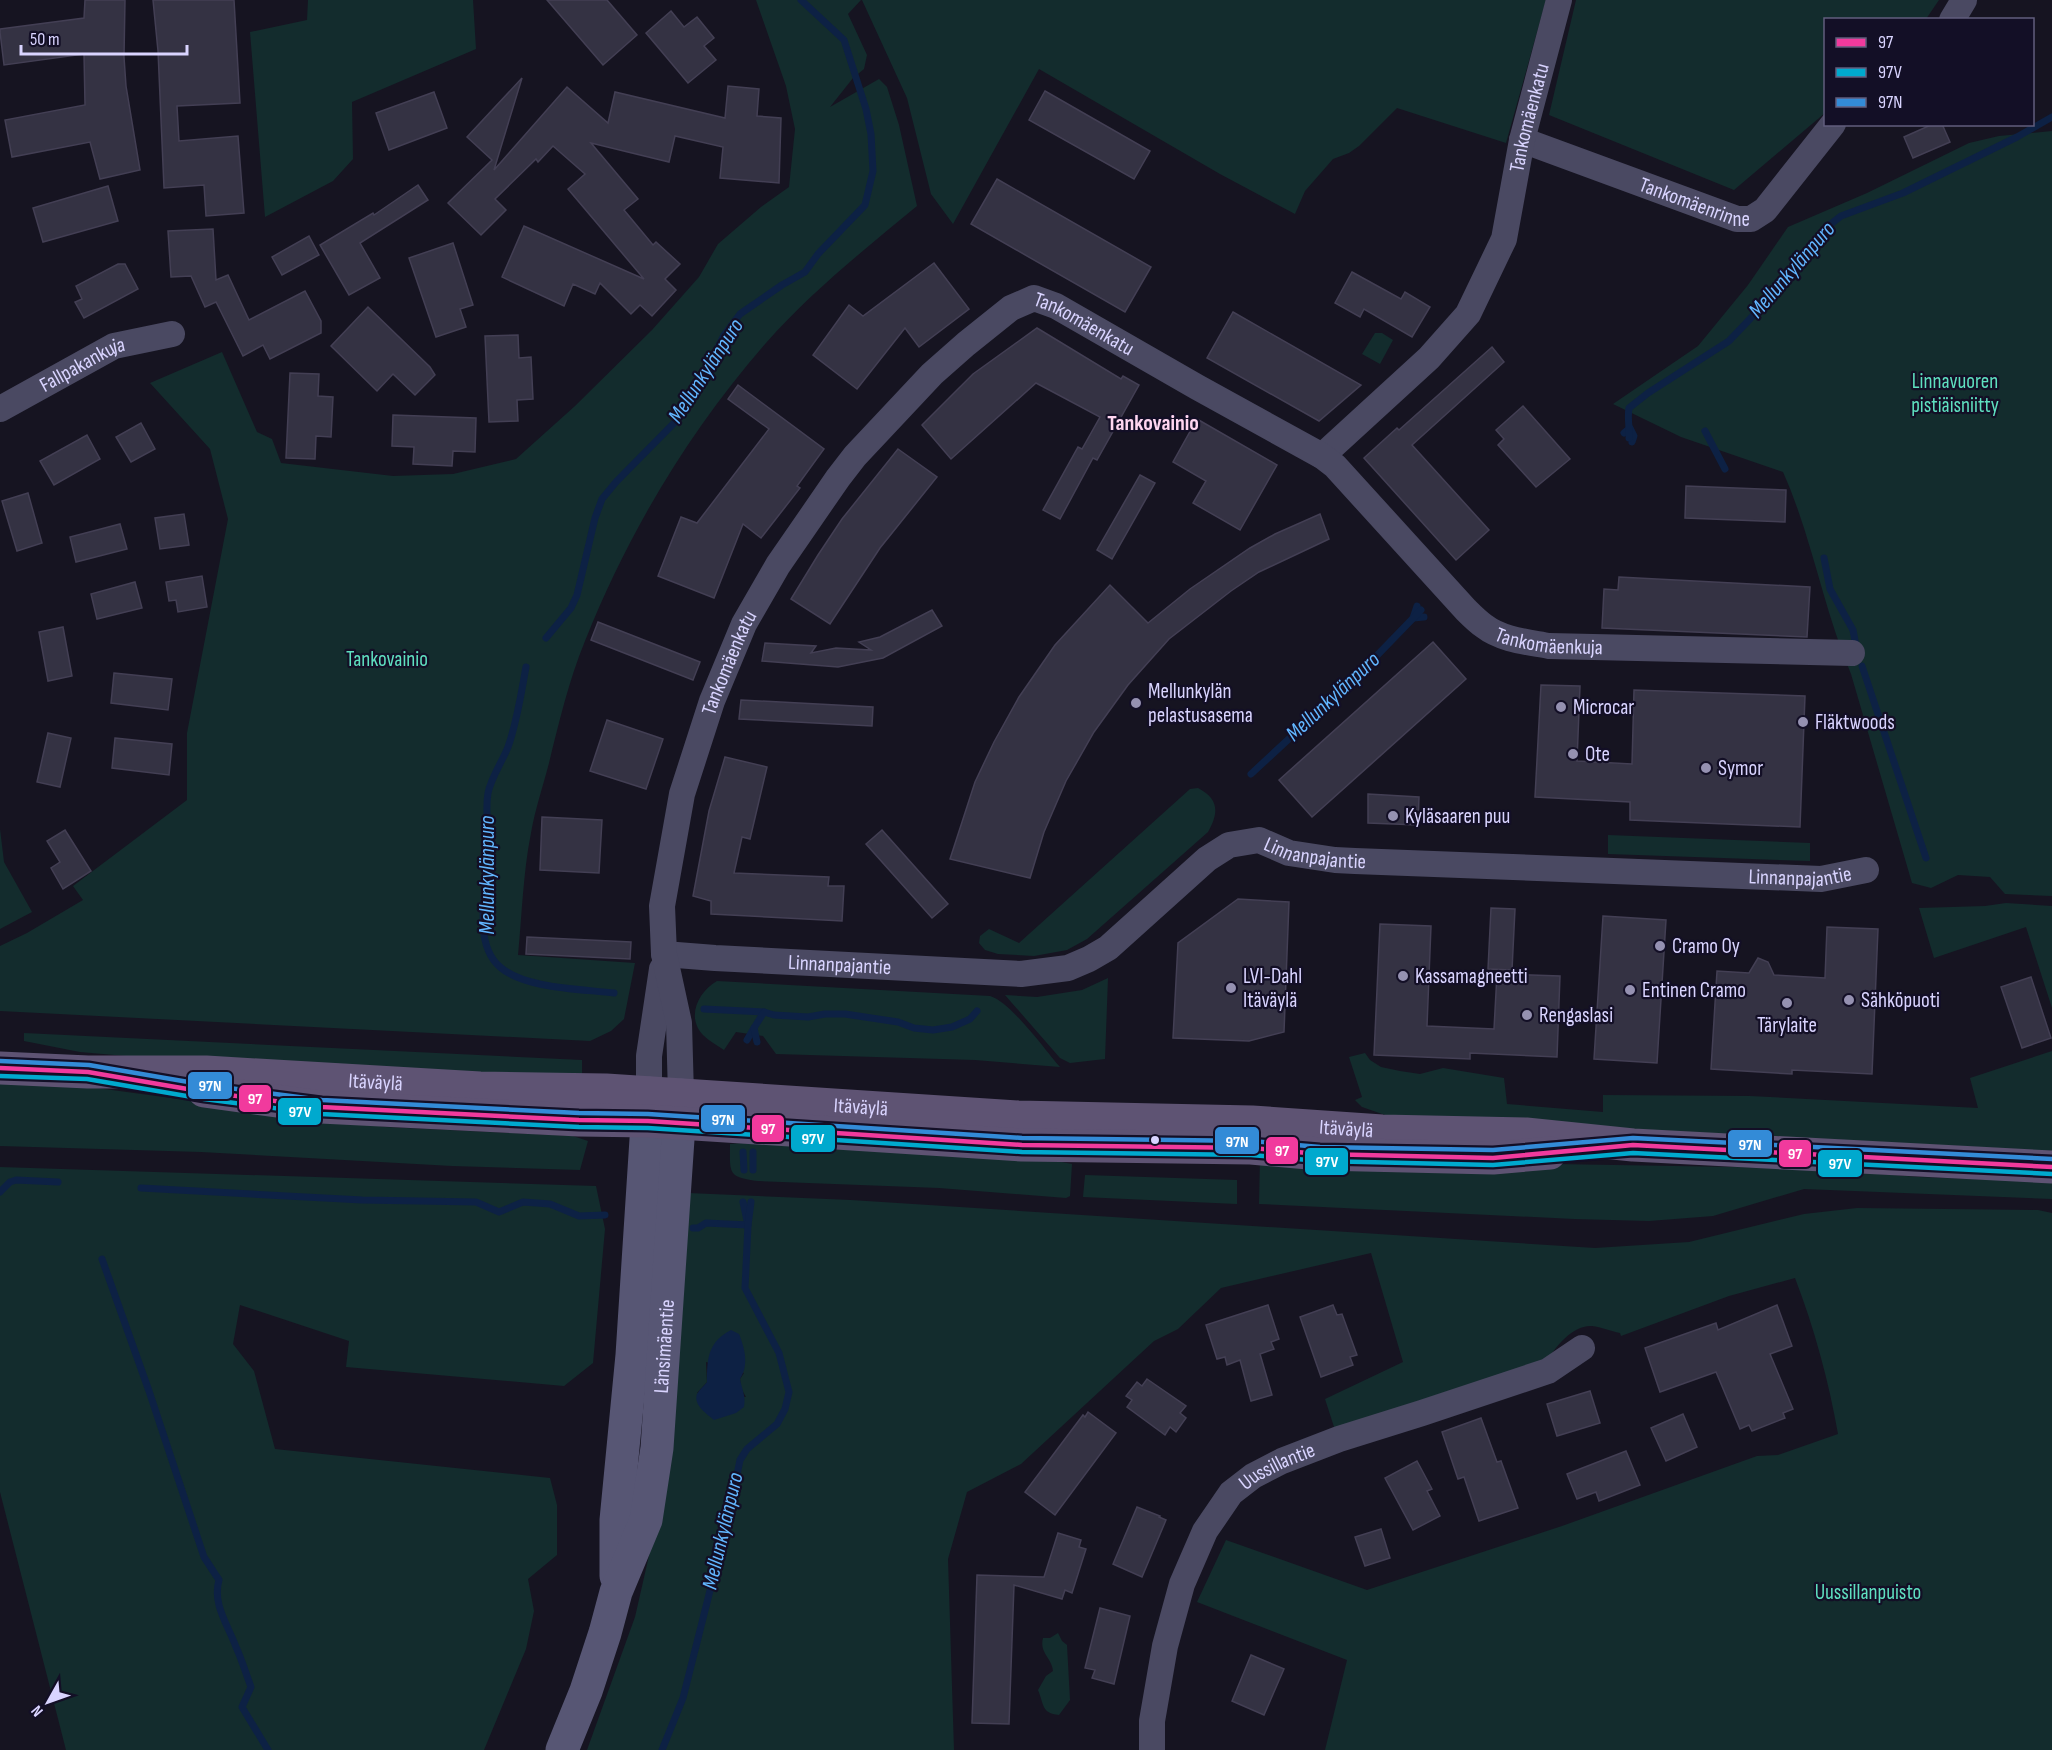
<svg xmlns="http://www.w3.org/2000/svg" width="2052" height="1750" viewBox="0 0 2052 1750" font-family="'Sofia Sans Condensed',sans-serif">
<rect width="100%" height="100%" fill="#161421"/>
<g fill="#132c2d" fill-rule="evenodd">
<path d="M308,0h165l3,49 -124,53 1,57 -20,22 -68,36 -15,-185 57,-12z"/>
<path d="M756,0h105l-13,14 19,41 -3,14 -11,9 -23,29 49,-28 8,8 12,38 18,81c-52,43 -106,86 -151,137 -77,88 -138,190 -181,298 -16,39 -26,81 -36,122 -6,23 -14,47 -18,70 -8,40 -9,82 -13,122l117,8 -11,56 -13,12 -21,10 -590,-30v-65l27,-13 56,-33 -10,-14 114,-86v-67l41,-214 -18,-70 -60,-66 72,-31 35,80 15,7 9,24 112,13 60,-2 63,-15 59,-53 77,-76 47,-53 19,-33 43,-37 28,-20 6,-58 -9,-43z"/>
<path d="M862,0h684l-40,143 -109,-35 -38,38 -10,7 -16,6 -28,32 -10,23 -75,-40 -181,-105 -86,155 -22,-30 -24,-96z"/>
<path d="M1576,0h363l-13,19 -100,1 -1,93 -91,77 -185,-75z"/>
<path d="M2052,131v765l-47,-2 -15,-17 -32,-2 -27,13 -19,-5 -61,-209c-28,-66 -39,-137 -68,-202l-102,-35 -68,-33 85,-58 50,-61 40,-58 79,-34 102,-50 30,-7z"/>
<path d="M1375,333h7l11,7 -13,24 -18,-10z"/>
<path d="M1198,788c21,11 21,24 10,44l-121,107 -20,11 -33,6 -36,-2 -13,-4 -6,-7 1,-7 9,-7 30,14 171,-154z"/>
<path d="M0,829l4,33 28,50 -32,17z"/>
<path d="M1608,835l202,8v18l-202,-7z"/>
<path d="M2006,903l46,3v102l-26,-81 -92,31 -15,-50 66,-2z"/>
<path d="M1108,978l-3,81 -35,4 -10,-5 -55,-63 32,2 45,-7z"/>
<path d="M717,981l273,15c21,6 55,54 70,71l-85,-7 -199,-6 -13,-18 -27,-4 -12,18c-7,-5 -15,-9 -21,-15 -17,-18 -5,-43 14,-54z"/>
<path d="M24,1033l558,27v14l-23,4 -422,-21 -57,-5 -56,-11z"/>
<path d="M2052,1051v100l-664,-35 -26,-9 -7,-7 7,-3 -13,-40 16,-4 5,7 11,7 19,4 20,3 23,-6 61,10 3,26 96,8v-17l147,1 228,12 -8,-30z"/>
<path d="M0,1083l75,2 311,42 187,9 15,5 -8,29 -128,-4 -251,-14 -201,-6z"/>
<path d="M742,1143l269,9 61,12 -2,32 -4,2 -127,-10 -181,-7c-31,-4 -28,-8 -28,-37z"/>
<path d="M1260,1159l538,9 121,9 133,5v17l-248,-10 -91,27 -64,5 -75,-2 -315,-15z"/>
<path d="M0,1167l596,19 9,43 -12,134 -29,23 -218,-19 3,-26 -109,-36 -7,39 21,27 21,78 275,29 7,27v50l-29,24 6,32 -8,38 -42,101h-418l-66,-258z"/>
<path d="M1085,1175l152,5v24l-154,-7z"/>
<path d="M688,1193l163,7 744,48 94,-6 115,-28 53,-6 181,2 14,3v537h-727l22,-90 -150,-58 29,-62 141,50 195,-64 195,-70 21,-1 60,-21c-9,-52 -24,-107 -43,-156l-66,18 -108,40 -1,-3c-9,-2 -19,-6 -28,-7 -20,-1 -35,20 -45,34l-212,70 -10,-31 78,-37 -32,-109 -150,35 -43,41 -24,12 -133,123 -54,28 -19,67 6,191h-367l48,-133 21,-92zM706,1362l38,11 -4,6 1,9 5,9 -49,-4 10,-11z"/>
<path d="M1058,1633l4,8 5,4 3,55 -11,15c-18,-2 -15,-11 -21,-25l8,-14 7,-5c-1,-13 -14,-18 -10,-33h7z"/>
</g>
<path fill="#0d2144" d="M731,1330l8,4c6,15 10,31 1,45 2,11 6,17 4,28l-8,6 -22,7c-7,-6 -21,-15 -17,-26 2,-4 7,-8 10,-12 0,-24 1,-40 24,-52z"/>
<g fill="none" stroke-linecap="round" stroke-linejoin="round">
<g stroke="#0d2144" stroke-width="7">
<path d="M1705,431l20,38"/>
<path d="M1624,433l6,-5 4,8 -2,6"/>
<path d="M1629,438c1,-11 -2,-19 0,-30l19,-15 81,-52 58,-61 40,-53 14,-11 62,-23 114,-56 35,-20"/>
<path d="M1824,558l6,31 23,41 3,16"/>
<path d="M1417,606l-4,12 11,-1"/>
<path d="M546,638l25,-30 6,-13 18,-77 7,-19 14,-17 62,-63 21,-34 25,-50 16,-21 42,-29 23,-13 13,-18 47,-49 8,-34 -2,-37 -5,-25 -22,-69 -43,-40"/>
<path d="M1862,666l64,192"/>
<path d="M526,667c-5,27 -9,55 -18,80 -6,15 -17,31 -20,46 -3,18 0,33 1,51 1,36 -20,96 11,123 25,22 82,22 114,26"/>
<path d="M1251,774l109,-101 61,-63"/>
<path d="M704,1009l60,3"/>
<path d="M747,1040l7,-12"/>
<path d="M757,1042l-3,-14 10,-16 10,3 34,2 17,-3h20l53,8 16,6 19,2 19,-3 18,-8 7,-8"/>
<path d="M743,1152l1,18"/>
<path d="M753,1152v18"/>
<path d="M141,1188l221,12 114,2 23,10 24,-10 27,2 29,12 26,-1"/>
<path d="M0,1192l10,-10 6,-2 42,2"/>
<path d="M693,1228h5l8,-5 42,2 -5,-23"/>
<path d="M102,1259l47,132 55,166 15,23c-7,24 9,45 17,67 6,13 10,27 15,40l-9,20 26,43"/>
<path d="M662,1750l21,-52 44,-175 13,-63 7,-11 30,-25 8,-15 4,-17 -10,-39 -34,-65 3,-63 3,-23"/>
</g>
</g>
<g fill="#343243" stroke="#433f54" stroke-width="1.5">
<path d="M85,0h40l-1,57 2,29 14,84 -40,9 -10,-37 -78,15 -7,-37 80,-15 -1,-51 -80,11 -4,-33v-3l84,-11z"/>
<path d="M153,0h81l6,103 -63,3 2,35 59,-5 6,77 -38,3 -2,-31 -40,3 -6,-137z"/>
<path d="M547,0h60l30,35 -34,30z"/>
<path d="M671,11l13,16 13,-10 17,21 -10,8 12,14 -28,23 -42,-50z"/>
<path d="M522,78l-28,92 73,-83 41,36 7,-31 110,26 3,-32 31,3 -2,27 24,2 -2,65 -59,-5 3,-31 -48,-11 -6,26 -78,-19 47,56 -14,11 29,35 3,-3 24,22 -15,15 11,11 -24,26 -12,-11 -9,9 -31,-31 -5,11 -22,-10 -9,22 -62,-29 22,-51 120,53 -76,-90 17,-15 -32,-28 -15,16 -2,-3 -41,40 11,11 -25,25 -33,-32 44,-43 -25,-23z"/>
<path d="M1045,91l105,60 -16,28 -105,-59z"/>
<path d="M434,92l13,36 -58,22 -13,-37z"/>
<path d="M1933,124h9l8,18 -37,16 -9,-21z"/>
<path d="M997,179l154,88 -26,45 -154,-88z"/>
<path d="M418,185l10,15 -68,43 20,35 -31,17 -29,-50 53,-32 1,2z"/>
<path d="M108,186l10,35 -75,21 -10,-34z"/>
<path d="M213,229l3,51 12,-5 21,45 56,-29 16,30v12l-51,26 -7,-14 -20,11 -27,-54 -11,5 -14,-31 -20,1 -3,-46z"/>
<path d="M309,236l10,19 -37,20 -10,-18z"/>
<path d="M453,243l20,62 -13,4 6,18 -30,10 -27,-79z"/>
<path d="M934,263l35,46 -50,38 -14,-19 -48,61 -44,-34 36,-50 14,11z"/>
<path d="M118,264h7l13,25 -54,29 -9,-16 7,-3 -6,-13z"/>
<path d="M1352,272l49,27 4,-7 25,15 -18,30 -48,-28 -4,8 -25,-14z"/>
<path d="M368,307l62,60 5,8 -20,20 -22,-21 -16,17 -46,-45z"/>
<path d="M1233,312l128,73 -42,36 -112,-63z"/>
<path d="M1037,328l84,51 2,-3 16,9 -42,75 -4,-2 -33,61 -17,-9 35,-63 4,2 18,-32 -64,-34 -85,76 -29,-34 51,-51z"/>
<path d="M518,335l1,23 12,-1 2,42 -16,1 1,21 -29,1 -4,-86z"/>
<path d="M1492,347l12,15 -92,83 77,85 -33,30 -92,-102 33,-30 2,2z"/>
<path d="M290,373l29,1 -1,22 15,1 -2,40 -15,-1 -1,23 -29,-1z"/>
<path d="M738,385l86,64 -27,37 3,2 -39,50 -18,-14 -29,74 -56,-22 23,-59 16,6 72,-94 -41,-30z"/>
<path d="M1523,406l47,53 -34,28 -38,-42 6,-6 -8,-9z"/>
<path d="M393,415l83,3 -1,34 -22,-1 -1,15 -39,-2 1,-17 -22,-1z"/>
<path d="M1197,419l80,46 -37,65 -47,-27 13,-22 -33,-19z"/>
<path d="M141,423l14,26 -24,13 -15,-25z"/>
<path d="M87,435l13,24 -46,26 -14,-24z"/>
<path d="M898,449l39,28 -57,71 -50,76 -39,-25 27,-44 24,-36z"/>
<path d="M1140,475l15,8 -43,76 -15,-9z"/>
<path d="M1686,486l100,4 -1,32 -100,-4z"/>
<path d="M28,493l14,50 -25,8 -15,-50z"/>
<path d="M184,514l5,31 -29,4 -5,-31z"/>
<path d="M1320,514l9,25 -70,33 -28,19 -62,48 -41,46 -34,47 -28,49 -22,51 -14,46 -80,-19 25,-77 19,-40 25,-45 36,-52 55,-60 38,38 42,-34 60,-41 25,-14z"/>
<path d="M120,524l7,25 -51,13 -6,-25z"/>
<path d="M202,576l5,31 -29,5 -2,-12 -7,1 -3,-19z"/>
<path d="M1619,577l191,10 -3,50 -205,-9 2,-39 14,1z"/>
<path d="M135,582l7,26 -45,11 -6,-25z"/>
<path d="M932,610l10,16 -59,32 -45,9 -76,-6 3,-18 51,3 -5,7 25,-5 35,2 -12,-8 21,-5z"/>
<path d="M598,622l102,40 -7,18 -102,-40z"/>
<path d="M63,627l9,49 -24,5 -9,-49z"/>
<path d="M1433,642l33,37 -154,138 -33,-37z"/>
<path d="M114,673l58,6 -4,31 -57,-7z"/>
<path d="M1541,685l39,1 -3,75 55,3 2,-74 171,6 -5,131 -170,-7v-18l-95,-5z"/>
<path d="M741,700l132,7 -1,19 -133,-7z"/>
<path d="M607,720l56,19 -17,50 -56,-18z"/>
<path d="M48,733l23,5 -11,49 -23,-5z"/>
<path d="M115,738l57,6 -3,31 -57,-7z"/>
<path d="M725,757l42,10 -17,72 -8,-2 -8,36 95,4 -1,9h16l-2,35 -131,-7v-13l-18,-5 16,-85z"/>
<path d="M1368,794l51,3 -1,28 -50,-2z"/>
<path d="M542,817l60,3 -3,53 -59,-3z"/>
<path d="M65,830l26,41 -28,18 -12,-21 9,-6 -13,-21z"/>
<path d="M882,830l66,74 -16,14 -66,-74z"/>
<path d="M1238,899l51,3 -5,130 -35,9 -76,-3 5,-95z"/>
<path d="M1491,908l24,1 -3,61 -24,-1z"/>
<path d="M1603,916l63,4 -9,143 -63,-4z"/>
<path d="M1380,924l51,2 -4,100 67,3 3,-55 63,2 -3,81 -87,-4v6l-96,-4z"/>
<path d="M1827,927l51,2 -6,145 -80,-4v4l-81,-5 6,-98 32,2 9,-15 10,4 6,13 51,3z"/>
<path d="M527,937l104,5 -1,17 -104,-5z"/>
<path d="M2031,977l20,61 -29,10 -21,-61z"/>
<path d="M1268,1305l11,34 -8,3 3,7 -14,5 12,41 -21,6 -11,-41 -13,5 -2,-8 -8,2 -11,-34z"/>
<path d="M1333,1305l4,10 5,-1 15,41 -7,2 3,8 -32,12 -21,-60z"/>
<path d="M1777,1305l15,41 -22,8 23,55 -10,4 2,5 -33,13 -3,-6 -9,4 -24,-57 -56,20 -15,-44 71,-25 2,7z"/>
<path d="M1147,1379l39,27 -6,7 6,5 -10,14 -6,-5 -5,8 -38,-28 5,-7 -6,-4 11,-14 5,4z"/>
<path d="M1590,1391l10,32 -43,13 -10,-32z"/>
<path d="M1088,1412l28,21 -61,82 -30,-23 58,-77 2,2z"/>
<path d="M1683,1414l14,33 -31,14 -15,-33z"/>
<path d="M1481,1418l16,44 4,-1 17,47 -39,13 -15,-44 -6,2 -16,-47z"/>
<path d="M1626,1451l14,34 -41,16 -3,-9 -19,7 -10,-25z"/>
<path d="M1417,1461l15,28 -5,2 13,25 -27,14 -28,-52z"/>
<path d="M1137,1507l23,9 -1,1 7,3 -24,57 -29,-13z"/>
<path d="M1381,1529l9,29 -25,8 -10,-29z"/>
<path d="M1058,1533l23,7 -2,7 7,2 -14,44 -7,-3 -3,9 -48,-14 -5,139 -37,-1 5,-148 67,2z"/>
<path d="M1100,1608l30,8 -16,68 -22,-6 3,-8 -10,-2z"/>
<path d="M1251,1655l33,14 -20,46 -32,-14z"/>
</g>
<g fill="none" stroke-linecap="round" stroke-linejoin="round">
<g stroke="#4a4962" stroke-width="26">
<path d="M1952,20l12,-20"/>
<path id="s1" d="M1522,140l215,79h14l14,-9 68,-86"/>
<path id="s2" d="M0,409l114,-63 58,-12"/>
<path id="s3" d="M1322,456l107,-98 39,-44 36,-75 18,-99 37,-140"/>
<path id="s4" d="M664,954l51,4 306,16 47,-6 21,-9 19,-11 99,-89 22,-14 30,-5 30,13 46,7 20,1 466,18 45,-9"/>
<path d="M649,1093v-37l13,-87"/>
<path id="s5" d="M681,1095l-2,-72 -15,-69 -2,-48 20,-112 30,-93 32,-77 34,-59 60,-87 17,-22 77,-82 34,-30 45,-36 23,-10 22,8 141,81 125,69 13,10 131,144c6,6 12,12 18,16 18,14 44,16 65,20l303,7"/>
<path id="s6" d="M1152,1750v-29l13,-75 17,-62 23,-53 26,-38 22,-17 29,-15 57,-22 83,-26 126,-42 34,-23"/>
</g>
<g stroke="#575674" stroke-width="33">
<path d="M616,1576v-56l16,-165 17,-262"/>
<path id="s7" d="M562,1750l24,-59 19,-58 11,-41 30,-72 11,-72 24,-353"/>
</g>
<g stroke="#5e5373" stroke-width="33">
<path id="s8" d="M0,1068l88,4h118l274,16 126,2 412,27 234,5 130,9 144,3 107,11 419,22"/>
<path d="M204,1091l117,16 258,13 69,1 374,24 229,3 69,6 173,4 57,-5"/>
</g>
<g stroke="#130f26" stroke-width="9">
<path id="bus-1" d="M0,1068l88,4 117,20 116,15 258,13 69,1 374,24 229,3 69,6 173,4 140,-13 419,22"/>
</g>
<g stroke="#130f26" stroke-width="9">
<path id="bus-2" d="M0,1076l87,3 117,20 117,15 258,13 69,1 374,24 229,3 69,6 173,4 140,-12 419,21"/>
</g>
<g stroke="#130f26" stroke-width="9">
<path id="bus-3" d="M0,1061l89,4 117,20 116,15 257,13 69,1 374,24 229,3 69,6 173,3 140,-12 419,21"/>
</g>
<use href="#bus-1" stroke="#f13a9d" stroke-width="4.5"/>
<use href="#bus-2" stroke="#00a9ce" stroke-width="4.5"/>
<use href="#bus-3" stroke="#338bd7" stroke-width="4.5"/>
</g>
<g fill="#9591b1" stroke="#130f26" stroke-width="2">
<circle cx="1136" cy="703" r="6"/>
<circle cx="1561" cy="707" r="6"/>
<circle cx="1803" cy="722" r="6"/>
<circle cx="1573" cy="754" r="6"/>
<circle cx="1706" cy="768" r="6"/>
<circle cx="1393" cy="816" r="6"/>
<circle cx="1660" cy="946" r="6"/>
<circle cx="1403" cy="976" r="6"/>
<circle cx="1231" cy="988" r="6"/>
<circle cx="1630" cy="990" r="6"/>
<circle cx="1849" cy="1000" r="6"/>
<circle cx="1787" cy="1003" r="6"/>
<circle cx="1527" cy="1015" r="6"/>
</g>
<circle fill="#d9d4ff" stroke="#130f26" stroke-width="2" cx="1155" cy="1140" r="5"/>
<g text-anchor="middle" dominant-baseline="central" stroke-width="4.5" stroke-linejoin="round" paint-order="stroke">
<g font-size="21" fill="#d9d4ff" stroke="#130f26">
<text stroke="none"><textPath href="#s3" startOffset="411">Tankomäenkatu</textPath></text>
<text stroke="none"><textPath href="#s1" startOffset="184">Tankomäenrinne</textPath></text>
<text stroke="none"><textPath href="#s5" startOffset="984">Tankomäenkatu</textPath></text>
<text stroke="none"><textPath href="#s2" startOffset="94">Fallpakankuja</textPath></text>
<text stroke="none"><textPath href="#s5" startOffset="1560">Tankomäenkuja</textPath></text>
<text stroke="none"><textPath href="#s5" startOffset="444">Tankomäenkatu</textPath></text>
<text stroke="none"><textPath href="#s4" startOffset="698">Linnanpajantie</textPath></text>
<text stroke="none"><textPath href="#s4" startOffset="1184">Linnanpajantie</textPath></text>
<text stroke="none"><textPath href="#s4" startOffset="176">Linnanpajantie</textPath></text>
<text stroke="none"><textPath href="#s8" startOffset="376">Itäväylä</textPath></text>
<text stroke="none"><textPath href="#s8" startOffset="862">Itäväylä</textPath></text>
<text stroke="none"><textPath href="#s8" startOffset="1348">Itäväylä</textPath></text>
<text stroke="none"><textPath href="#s7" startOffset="420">Länsimäentie</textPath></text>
<text stroke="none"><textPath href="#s6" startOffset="327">Uussillantie</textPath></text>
</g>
<g font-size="21" fill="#5fe0c0" stroke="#130f26">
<text x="1955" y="381">Linnavuoren<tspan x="1955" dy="24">pistiäisniitty</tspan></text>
<text x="387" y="659">Tankovainio</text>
<text x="1868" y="1592">Uussillanpuisto</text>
</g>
<g font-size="21" fill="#d9d4ff" stroke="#130f26" text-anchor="start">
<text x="1148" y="691">Mellunkylän<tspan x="1148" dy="24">pelastusasema</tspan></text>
<text x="1573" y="707">Microcar</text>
<text x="1815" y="722">Fläktwoods</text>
<text x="1585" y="754">Ote</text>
<text x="1718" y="768">Symor</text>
<text x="1405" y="816">Kyläsaaren puu</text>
<text x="1672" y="946">Cramo Oy</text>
<text x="1243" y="976">LVI-Dahl<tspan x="1243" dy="24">Itäväylä</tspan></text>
<text x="1415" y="976">Kassamagneetti</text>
<text x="1642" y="990">Entinen Cramo</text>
<text x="1861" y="1000">Sähköpuoti</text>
<text x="1539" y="1015">Rengaslasi</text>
<text x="1787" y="1025" text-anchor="middle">Tärylaite</text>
</g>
<g font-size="22" font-style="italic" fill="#62b6ff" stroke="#130f26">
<text transform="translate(1792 270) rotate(-49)">Mellunkylänpuro</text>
<text transform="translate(706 371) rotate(-57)">Mellunkylänpuro</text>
<text transform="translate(1333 697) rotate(-43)">Mellunkylänpuro</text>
<text transform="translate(487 875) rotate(-90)">Mellunkylänpuro</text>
<text transform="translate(723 1531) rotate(-77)">Mellunkylänpuro</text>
</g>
<g font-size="22" font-weight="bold" fill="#ffd6f0" stroke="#130f26">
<text x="1153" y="423">Tankovainio</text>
</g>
</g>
<g stroke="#130f26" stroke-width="2">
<rect x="187" y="1071" width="46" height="29" rx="6" fill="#338bd7"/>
<rect x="238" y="1084" width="34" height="29" rx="6" fill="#f13a9d"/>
<rect x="277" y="1097" width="45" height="29" rx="6" fill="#00a9ce"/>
<rect x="700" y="1104" width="46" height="29" rx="6" fill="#338bd7"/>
<rect x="751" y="1114" width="34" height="29" rx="6" fill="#f13a9d"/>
<rect x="790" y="1124" width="46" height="29" rx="6" fill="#00a9ce"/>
<rect x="1214" y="1126" width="46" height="29" rx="6" fill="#338bd7"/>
<rect x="1727" y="1129" width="46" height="29" rx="6" fill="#338bd7"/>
<rect x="1265" y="1136" width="34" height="29" rx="6" fill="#f13a9d"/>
<rect x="1778" y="1139" width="34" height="29" rx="6" fill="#f13a9d"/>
<rect x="1304" y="1147" width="45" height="29" rx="6" fill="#00a9ce"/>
<rect x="1817" y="1149" width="46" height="29" rx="6" fill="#00a9ce"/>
</g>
<g font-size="16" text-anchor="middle" font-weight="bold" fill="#fff">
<text x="210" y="1091">97N</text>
<text x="255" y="1104">97</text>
<text x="300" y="1117">97V</text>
<text x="723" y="1125">97N</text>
<text x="768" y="1134">97</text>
<text x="813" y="1144">97V</text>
<text x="1237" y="1147">97N</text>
<text x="1750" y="1150">97N</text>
<text x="1282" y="1156">97</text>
<text x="1795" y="1159">97</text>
<text x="1327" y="1167">97V</text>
<text x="1840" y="1169">97V</text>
</g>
<rect x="1824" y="18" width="210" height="108" fill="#130f26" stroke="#625e7d" stroke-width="1.5"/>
<rect x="1836" y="38" width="30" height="9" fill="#f13a9d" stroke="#625e7d" stroke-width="1.5"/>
<text x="1878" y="48" font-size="18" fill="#d9d4ff">97</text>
<rect x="1836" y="68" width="30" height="9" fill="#00a9ce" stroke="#625e7d" stroke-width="1.5"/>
<text x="1878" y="78" font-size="18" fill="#d9d4ff">97V</text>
<rect x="1836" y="98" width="30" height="9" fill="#338bd7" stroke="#625e7d" stroke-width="1.5"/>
<text x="1878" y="108" font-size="18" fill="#d9d4ff">97N</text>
<g transform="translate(48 1702) rotate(230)" stroke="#130f26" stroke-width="4.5" paint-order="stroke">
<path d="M0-4.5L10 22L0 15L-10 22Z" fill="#d9d4ff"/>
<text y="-9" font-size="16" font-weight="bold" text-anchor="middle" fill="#d9d4ff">N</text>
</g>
<path d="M21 45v9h166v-9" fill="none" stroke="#d9d4ff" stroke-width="3"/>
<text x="30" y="45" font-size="18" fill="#d9d4ff" stroke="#130f26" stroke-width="4.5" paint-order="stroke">50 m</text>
</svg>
